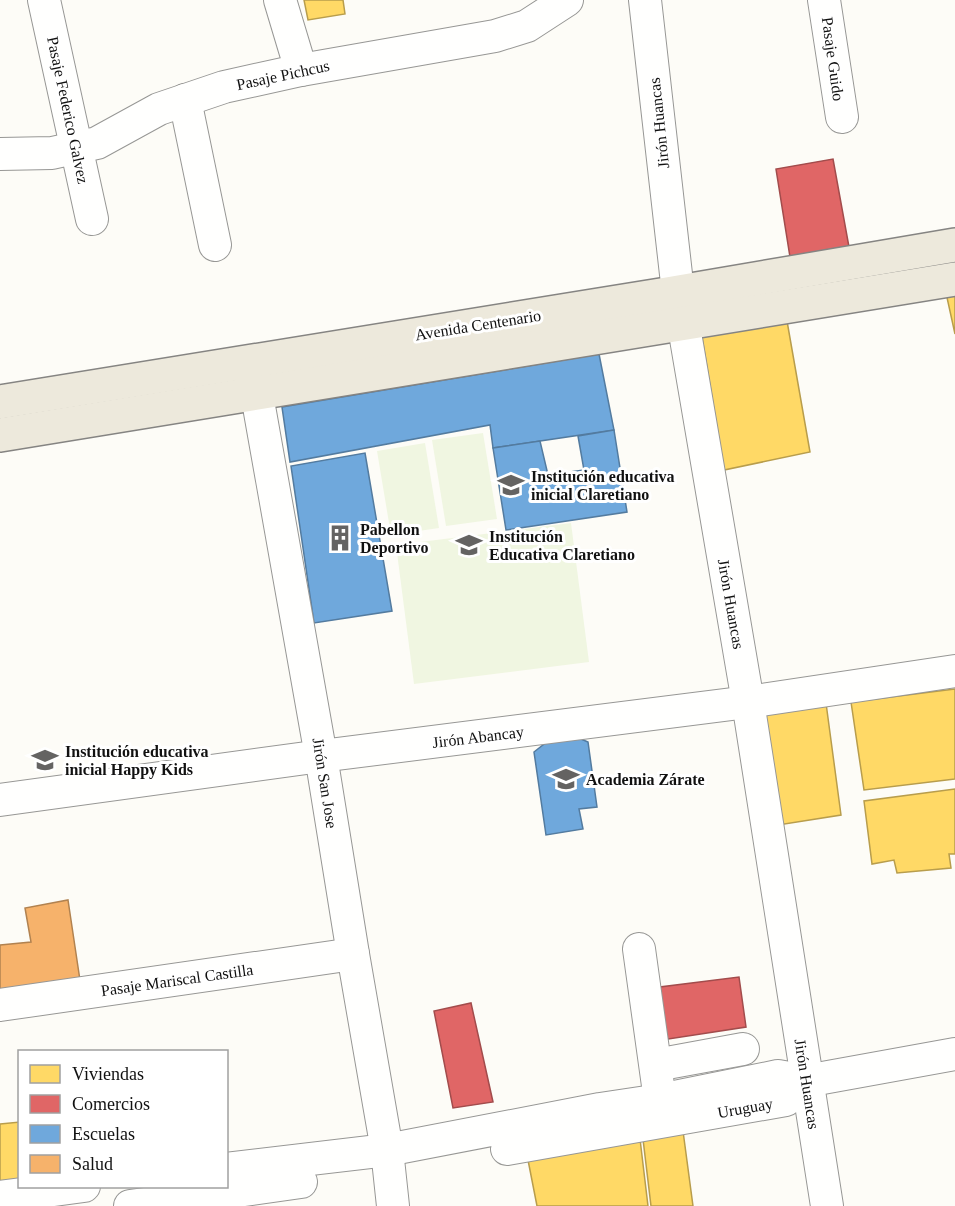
<svg xmlns="http://www.w3.org/2000/svg" width="955" height="1206" viewBox="0 0 955 1206" font-family="Georgia,serif">
<rect width="100%" height="100%" fill="#fdfcf7"/>
<g fill="#f0f6e1">
<path d="M483,433l14,86 -51,7 -14,-86z"/>
<path d="M425,443l14,85 -48,7 -14,-84z"/>
<path d="M571,523l18,139 -175,22 -18,-139z"/>
</g>
<g fill="#ffd966" stroke="#b89d4c" stroke-width="1.5">
<path d="M304,0h39l2,14 -37,6z"/>
<path d="M955,292v42l-9,-41z"/>
<path d="M787,321l23,131 -86,18 -23,-139z"/>
<path d="M955,689v90l-91,11 -13,-88z"/>
<path d="M826,703l15,112 -69,11 -17,-114z"/>
<path d="M955,789v65h-6l2,14 -54,5 -3,-13 -22,4 -8,-63z"/>
<path d="M20,1122v62l-20,2v-62z"/>
<path d="M683,1131l10,75h-42l-8,-67z"/>
<path d="M640,1139l8,67h-111l-9,-46z"/>
</g>
<g fill="#e06666" stroke="#a24c4c" stroke-width="1.5">
<path d="M833,159l16,88 -59,10 -14,-88z"/>
<path d="M739,977l7,50 -84,13 -10,-52z"/>
<path d="M471,1003l22,99 -40,6 -19,-97z"/>
</g>
<g fill="#6fa8dc" stroke="#537b9f" stroke-width="1.5">
<path d="M599,354l15,76 -121,18 -3,-23 -200,37 -8,-55z"/>
<path d="M614,430l13,82 -121,18 -13,-82 47,-7 8,34 36,-5 -6,-34z"/>
<path d="M365,453l27,158 -78,12 -23,-157z"/>
<path d="M574,736l14,6 9,65 -18,2 4,20 -37,6 -12,-83 14,-11z"/>
</g>
<path fill="#f6b26b" stroke="#b18250" stroke-width="1.5" d="M68,900l13,87 -81,11v-53l31,-3 -6,-34z"/>
<g fill="none" stroke-linecap="round" stroke-linejoin="round">
<g stroke="#979795" stroke-width="34">
<g id="minor">
<path d="M44,0l48,219"/>
<path d="M280,0l21,70"/>
<path d="M645,0l33,292 70,410 79,504"/>
<path d="M824,0l18,117"/>
<path d="M185,100l30,145"/>
<path d="M0,154l52,-1 45,-10 62,-34 65,-22 77,-17 194,-34 32,-10 40,-26"/>
<path d="M252,367l69,389 32,198 34,196 6,56"/>
<path d="M0,800l321,-44 427,-54 207,-31"/>
<path d="M639,949l21,151"/>
<path d="M0,1005l353,-51"/>
<path d="M656,1065l87,-16"/>
<path d="M507,1149l279,-49 20,-19"/>
<path d="M226,1169l161,-19 213,-41 60,-9 118,-24 28,5 149,-27"/>
<path d="M0,1197l84,-11"/>
<path d="M130,1206l171,-24"/>
</g>
</g>
<g stroke="#858482" stroke-width="36">
<g id="major">
<path d="M0,402l667,-108 288,-49"/>
<path d="M0,435l955,-156"/>
</g>
</g>
<use href="#minor" stroke="#fffffe" stroke-width="32"/>
<use href="#major" stroke="#ede9dc" stroke-width="33"/>
</g>
<defs>
<g id="school-bare" transform="scale(2.07)"><path d="M0-5L7-2L0 1L-7-2ZM-4 1L0 2.5L4 1V4Q0 6-4 4Z" fill="#646362" stroke="#fff" stroke-width="2.5" paint-order="stroke"/></g>
<g id="building-bare" transform="scale(2.07)"><path d="M-4-6H4V6H1V3H-1V6H-4ZM-2.5-4.3h1.7v1.8h-1.7ZM.8-4.3h1.7v1.8H.8ZM-2.5-1h1.7V.8h-1.7ZM.8-1h1.7V.8H.8Z" fill="#646362" stroke="#fff" stroke-width="2.5" paint-order="stroke"/></g>
<g id="university-bare" transform="scale(2.07)"><path d="M0-5L7-2L0 1L-7-2ZM-4 1L0 2.5L4 1V4Q0 6-4 4Z" fill="#646362" stroke="#fff" stroke-width="2.5" paint-order="stroke"/></g>
</defs>
<g fill-rule="evenodd">
<use href="#school-bare" x="511" y="485"/>
<use href="#building-bare" x="340" y="538"/>
<use href="#school-bare" x="469" y="545"/>
<use href="#school-bare" x="45" y="760"/>
<use href="#university-bare" x="566" y="779"/>
</g>
<g text-anchor="middle" dominant-baseline="central" stroke-width="6" stroke-linejoin="round" paint-order="stroke">
<g font-size="16" fill="#111" stroke="#fff">
<text transform="translate(833 59) rotate(82)">Pasaje Guido</text>
<text transform="translate(283 75) rotate(-12)">Pasaje Pichcus</text>
<text transform="translate(68 110) rotate(78)">Pasaje Federico Galvez</text>
<text transform="translate(659 123) rotate(-96)">Jirón Huancas</text>
<text transform="translate(478 325) rotate(-9)">Avenida Centenario</text>
<text transform="translate(731 604) rotate(80)">Jirón Huancas</text>
<text transform="translate(478 737) rotate(-7)">Jirón Abancay</text>
<text transform="translate(325 783) rotate(81)">Jirón San Jose</text>
<text transform="translate(177 980) rotate(-8)">Pasaje Mariscal Castilla</text>
<text transform="translate(807 1084) rotate(81)">Jirón Huancas</text>
<text transform="translate(745 1108) rotate(-10)">Uruguay</text>
</g>
<g font-size="16" font-weight="bold" fill="#111" stroke="#fff" text-anchor="start">
<text x="531" y="476">Institución educativa<tspan x="531" dy="18">inicial Claretiano</tspan></text>
<text x="360" y="529">Pabellon<tspan x="360" dy="18">Deportivo</tspan></text>
<text x="489" y="536">Institución<tspan x="489" dy="18">Educativa Claretiano</tspan></text>
<text x="65" y="751">Institución educativa<tspan x="65" dy="18">inicial Happy Kids</tspan></text>
<text x="586" y="779">Academia Zárate</text>
</g>
</g>
<rect x="18" y="1050" width="210" height="138" fill="#ffffff" stroke="#a0a0a0" stroke-width="1.5"/>
<rect x="30" y="1065" width="30" height="18" fill="#ffd966" stroke="#a0a0a0" stroke-width="1.5"/>
<text x="72" y="1080" font-size="18" fill="#111111">Viviendas</text>
<rect x="30" y="1095" width="30" height="18" fill="#e06666" stroke="#a0a0a0" stroke-width="1.5"/>
<text x="72" y="1110" font-size="18" fill="#111111">Comercios</text>
<rect x="30" y="1125" width="30" height="18" fill="#6fa8dc" stroke="#a0a0a0" stroke-width="1.5"/>
<text x="72" y="1140" font-size="18" fill="#111111">Escuelas</text>
<rect x="30" y="1155" width="30" height="18" fill="#f6b26b" stroke="#a0a0a0" stroke-width="1.5"/>
<text x="72" y="1170" font-size="18" fill="#111111">Salud</text>
</svg>
